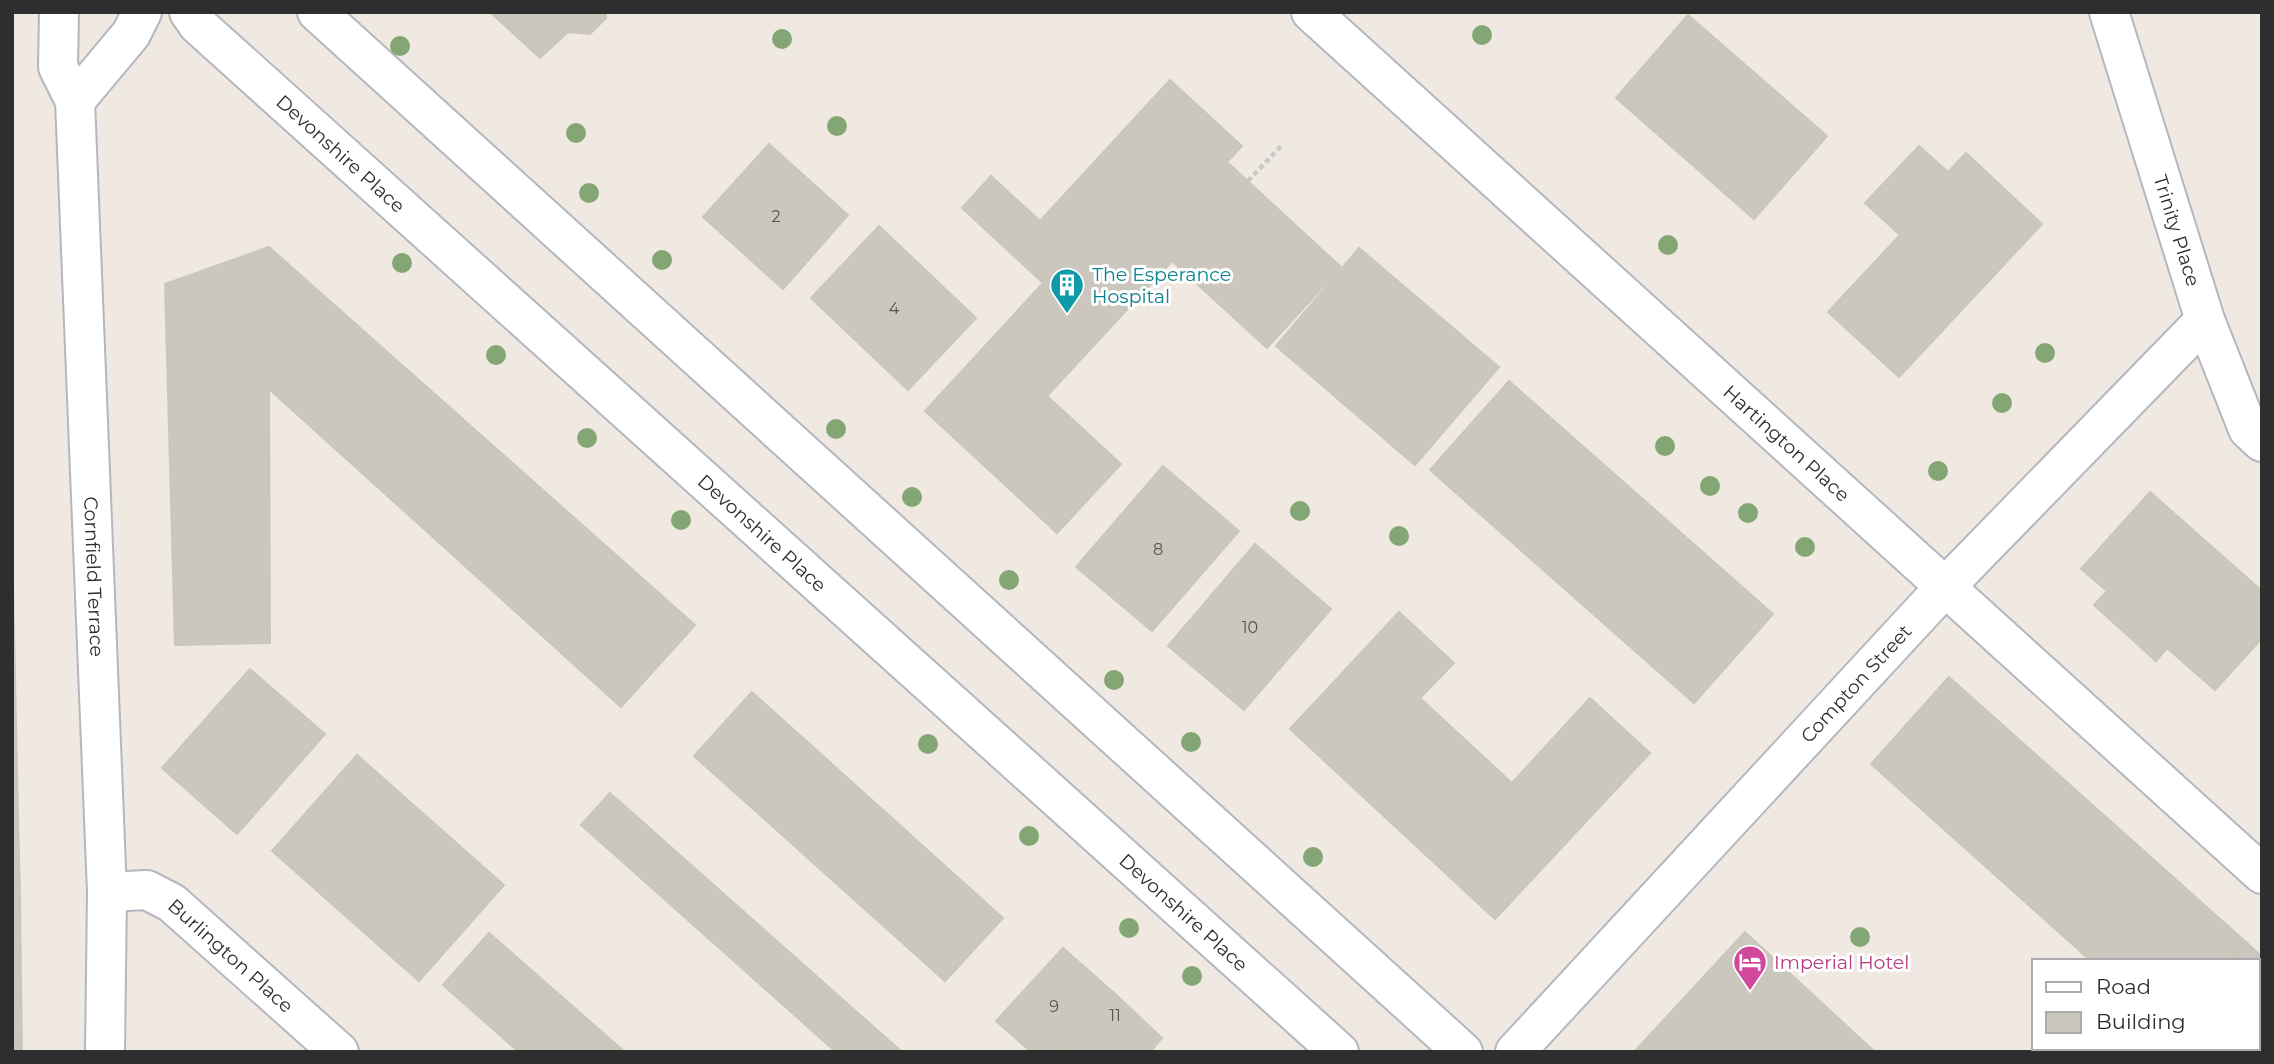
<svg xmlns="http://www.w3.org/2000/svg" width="2274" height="1064" viewBox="0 0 2274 1064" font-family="Montserrat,sans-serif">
<rect width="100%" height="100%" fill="#efe9e1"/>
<g fill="#cbc7bf" stroke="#cbc5ba" stroke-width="2">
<path d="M490,12h116v6l-16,16 -22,-2 -28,26z"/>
<path d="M1688,15l139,121 -73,83 -138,-121z"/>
<path d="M1170,80l72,66 -15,16 114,105 -74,81 -95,-87 -125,135 74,68 -64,69 -132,-122 118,-128 -81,-75 29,-32 49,45z"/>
<path d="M769,144l79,71 -65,74 -80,-72z"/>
<path d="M1919,146l29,26 18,-19 76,71 -143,153 -71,-65 72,-77 -35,-32z"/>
<path d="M879,226l97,92 -68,72 -97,-92z"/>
<path d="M269,247l426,378 -74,82 -352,-318 1,254 -95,2 -10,-361z"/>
<path d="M1359,248l140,119 -84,98 -139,-119z"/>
<path d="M1509,381l264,233 -79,89 -264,-233z"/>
<path d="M1163,466l76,65 -87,100 -76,-64z"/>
<path d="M2150,492l112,99v47l-47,52 -48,-42 -11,13 -62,-56 13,-14 -26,-22z"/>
<path d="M12,535l6,282h-6z"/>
<path d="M1255,544l76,65 -87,101 -76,-64z"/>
<path d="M1399,612l55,51 -34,35 92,85 78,-85 60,55 -155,166 -205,-190z"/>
<path d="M250,669l75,65 -88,100 -75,-66z"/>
<path d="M1949,677l297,265 -17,19h-138l-220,-197z"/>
<path d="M752,692l251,226 -58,63 -251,-225z"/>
<path d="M357,755l147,130 -85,96 -147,-130z"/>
<path d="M610,793l292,259h-66l-255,-227z"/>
<path d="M12,817h6l2,80h-8z"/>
<path d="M12,897h8l1,85h-9z"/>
<path d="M1745,932l130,120h-241z"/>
<path d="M489,933l136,119h-106l-76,-67z"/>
<path d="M2246,942l16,15v95h-29l-4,-4h29v-87h-29z"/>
<path d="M1063,948l50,44 -55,60h-27l-35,-31z"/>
<path d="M12,982h9l1,70h-10z"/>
<path d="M1113,992l49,46 -12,14h-92z"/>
</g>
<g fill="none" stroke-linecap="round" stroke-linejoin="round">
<g stroke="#b4b7c1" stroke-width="42">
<g id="minor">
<path id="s1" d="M59,12l-1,55 17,34 32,791 -2,160"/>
<path id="s2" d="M1311,12l951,862"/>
<path id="s3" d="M2109,12l96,308 43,109 14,13"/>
<path d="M75,101l56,-67 11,-22"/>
<path id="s4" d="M107,892l40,-2 25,13 167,149"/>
<path id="s5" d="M1515,1052l430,-465 260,-267"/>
</g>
</g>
<g stroke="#b4b7c1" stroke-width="42">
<g id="secondary">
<path id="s6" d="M189,12l9,13 1141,1027"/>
<path d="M317,12l1146,1040"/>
</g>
</g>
<path stroke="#c9c9c9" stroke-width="4.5" stroke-dasharray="5 3.5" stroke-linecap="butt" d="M1248,181l35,-37"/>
<use href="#minor" stroke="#fff" stroke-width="38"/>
<use href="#secondary" stroke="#fff" stroke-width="38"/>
</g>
<g fill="#84a574">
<circle cx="1482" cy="35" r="10"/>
<circle cx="782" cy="39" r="10"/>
<circle cx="400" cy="46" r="10"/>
<circle cx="837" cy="126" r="10"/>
<circle cx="576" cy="133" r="10"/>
<circle cx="589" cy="193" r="10"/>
<circle cx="1668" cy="245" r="10"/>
<circle cx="662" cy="260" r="10"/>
<circle cx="402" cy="263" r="10"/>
<circle cx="2045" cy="353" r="10"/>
<circle cx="496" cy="355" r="10"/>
<circle cx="2002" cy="403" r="10"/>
<circle cx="836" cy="429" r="10"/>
<circle cx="587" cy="438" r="10"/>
<circle cx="1665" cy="446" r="10"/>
<circle cx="1938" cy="471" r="10"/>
<circle cx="1710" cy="486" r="10"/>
<circle cx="912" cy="497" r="10"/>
<circle cx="1300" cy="511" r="10"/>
<circle cx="1748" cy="513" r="10"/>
<circle cx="681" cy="520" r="10"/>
<circle cx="1399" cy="536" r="10"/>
<circle cx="1805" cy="547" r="10"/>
<circle cx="1009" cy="580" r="10"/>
<circle cx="1114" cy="680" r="10"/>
<circle cx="1191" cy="742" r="10"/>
<circle cx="928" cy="744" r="10"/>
<circle cx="1029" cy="836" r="10"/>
<circle cx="1313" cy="857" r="10"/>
<circle cx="1129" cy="928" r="10"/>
<circle cx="1860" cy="937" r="10"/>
<circle cx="1192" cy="976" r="10"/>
</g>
<defs>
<g id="building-pin" transform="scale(1.75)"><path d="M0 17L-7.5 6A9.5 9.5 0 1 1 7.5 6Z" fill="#0f9aa8" stroke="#fff"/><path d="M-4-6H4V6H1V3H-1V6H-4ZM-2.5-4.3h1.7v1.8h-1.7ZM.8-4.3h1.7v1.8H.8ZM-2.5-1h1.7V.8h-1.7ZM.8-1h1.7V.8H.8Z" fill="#fff"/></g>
<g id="hotel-pin" transform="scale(1.75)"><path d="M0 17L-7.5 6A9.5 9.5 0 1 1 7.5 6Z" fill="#d1479c" stroke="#fff"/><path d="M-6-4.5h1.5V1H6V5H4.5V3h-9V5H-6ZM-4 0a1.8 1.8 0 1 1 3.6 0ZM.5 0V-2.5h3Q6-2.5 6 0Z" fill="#fff"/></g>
</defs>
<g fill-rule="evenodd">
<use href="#building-pin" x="1067" y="285"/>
<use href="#hotel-pin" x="1750" y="962"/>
</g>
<g text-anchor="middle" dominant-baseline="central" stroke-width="6" stroke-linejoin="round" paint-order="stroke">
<g font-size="16" fill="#555452">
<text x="776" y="216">2</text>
<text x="894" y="308">4</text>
<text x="1158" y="549">8</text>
<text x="1250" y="627">10</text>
<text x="1054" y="1006">9</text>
<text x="1115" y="1015">11</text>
</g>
<g font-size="19" fill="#2e2e2e" stroke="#fff">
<text stroke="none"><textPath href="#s6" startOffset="208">Devonshire Place</textPath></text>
<text stroke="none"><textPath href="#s3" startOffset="229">Trinity Place</textPath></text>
<text stroke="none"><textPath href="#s2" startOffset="642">Hartington Place</textPath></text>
<text stroke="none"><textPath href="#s6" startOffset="775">Devonshire Place</textPath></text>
<text stroke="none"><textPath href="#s1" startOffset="569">Cornfield Terrace</textPath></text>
<text stroke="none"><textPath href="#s5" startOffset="502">Compton Street</textPath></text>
<text stroke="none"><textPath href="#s6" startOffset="1342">Devonshire Place</textPath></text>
<text stroke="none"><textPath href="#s4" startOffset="147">Burlington Place</textPath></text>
</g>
<g font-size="19" fill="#0d838f" stroke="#fff" text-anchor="start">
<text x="1092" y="274">The Esperance<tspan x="1092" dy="22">Hospital</tspan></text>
</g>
<g font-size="19" fill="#b23c85" stroke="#fff" text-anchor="start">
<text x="1774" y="962">Imperial Hotel</text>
</g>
</g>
<rect width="2274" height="1064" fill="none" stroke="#2e2e2e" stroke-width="28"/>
<rect x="2032" y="959" width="228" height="91" fill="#ffffff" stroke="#ababab" stroke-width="2"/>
<rect x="2046" y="982" width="35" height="10" fill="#ffffff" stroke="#ababab" stroke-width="2"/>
<text x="2096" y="994" font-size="21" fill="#2e2e2e">Road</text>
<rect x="2046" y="1012" width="35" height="21" fill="#cbc7bf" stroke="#ababab" stroke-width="2"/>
<text x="2096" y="1029" font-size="21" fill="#2e2e2e">Building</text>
</svg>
